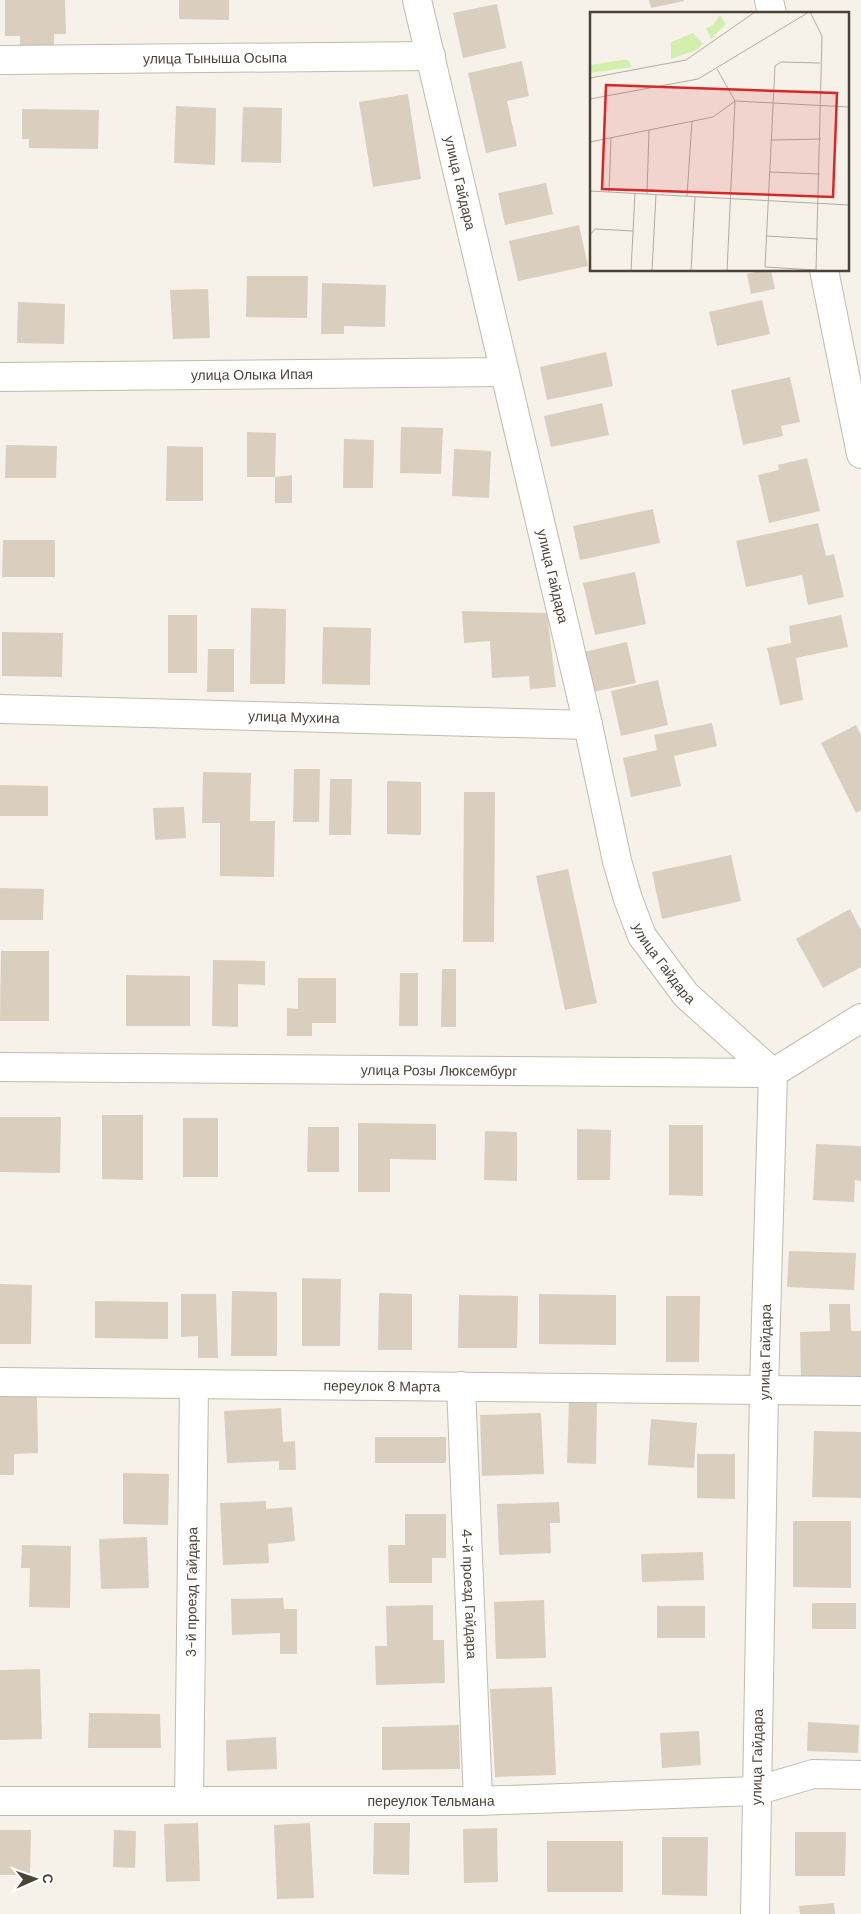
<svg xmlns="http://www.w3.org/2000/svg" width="861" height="1914" viewBox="0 0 861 1914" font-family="'DM Sans',sans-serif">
<rect width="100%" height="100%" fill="#f6f2ea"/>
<g fill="#dacebe">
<path d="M5,0h60l1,34h-12v15l-34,1v-14h-15z"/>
<path d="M179,0h50v20l-50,-1z"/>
<path d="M649,0h35v1l-33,7z"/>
<path d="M497,4l9,44 -43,10 -10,-45z"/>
<path d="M522,61l7,35 -22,5 10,45 -31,7 -18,-80z"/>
<path d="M408,94l13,85 -48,8 -14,-85z"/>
<path d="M176,106l40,2 -1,57 -41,-2z"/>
<path d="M243,107l39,1 -1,55 -40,-1z"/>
<path d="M22,109l77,1 -1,39 -69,-1v-9h-7z"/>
<path d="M546,183l7,31 -48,11 -7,-32z"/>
<path d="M579,225l9,41 -70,15 -9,-40z"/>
<path d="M763,270h8l4,19 -24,5 -4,-20z"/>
<path d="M247,276h61l-1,42 -61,-1z"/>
<path d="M322,283l64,2 -1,42 -41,-1v8h-23z"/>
<path d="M208,289l2,49 -37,1 -3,-49z"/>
<path d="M762,300l8,34 -53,12 -8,-34z"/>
<path d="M18,302l47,2 -1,40 -47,-1z"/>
<path d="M606,352l7,34 -66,14 -7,-33z"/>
<path d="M790,377l10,45 -19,4 2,10 -40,9 -12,-55z"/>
<path d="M602,403l7,32 -58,12 -7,-31z"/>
<path d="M401,427l42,1 -2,46 -41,-1z"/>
<path d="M247,432l29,1 -1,44h-28z"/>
<path d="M344,439l30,1 -1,48h-30z"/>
<path d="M6,445l51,1 -1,32h-51z"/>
<path d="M167,446l36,1v54h-37z"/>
<path d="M454,449l37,2 -2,47 -37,-2z"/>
<path d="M807,458l13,53 -51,12 -11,-48 21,-5 -1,-5z"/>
<path d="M292,475v28h-17v-26z"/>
<path d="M653,509l7,34 -80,17 -7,-34z"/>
<path d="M818,523l8,33 8,-2 10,43 -36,8 -6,-30 -56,12 -10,-46z"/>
<path d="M3,540h52v37h-53z"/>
<path d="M635,572l11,52 -51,11 -12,-52z"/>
<path d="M251,608l35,1 -1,75h-35z"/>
<path d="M462,611l85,2 9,74 -26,2 -1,-13 -37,2 -2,-37 -26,2z"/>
<rect x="168" y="615" width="29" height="58"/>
<path d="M841,615l7,32 -52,11 7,42 -23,5 -13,-57 24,-5 -2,-17z"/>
<path d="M323,627l48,1 -1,57 -48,-1z"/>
<path d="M2,632l61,1 -1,44 -60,-1z"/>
<path d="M627,642l9,41 -43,9 -9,-40z"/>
<path d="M208,649h26v43h-27z"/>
<path d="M658,680l10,45 -47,11 -10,-45z"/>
<path d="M712,723l5,23 -43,10 7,30 -50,11 -8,-39 34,-8 -3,-15z"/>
<path d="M856,725l5,10v75l-5,3 -35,-70z"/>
<path d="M294,769h26l-1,53h-26z"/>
<path d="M203,772l48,1 -1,48h25l-1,56 -54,-1v-53h-18z"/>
<path d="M330,779h22l-1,56h-22z"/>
<path d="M387,781l34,1v53l-34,-1z"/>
<path d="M0,785l48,1v30h-48z"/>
<path d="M464,792h31l-1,150h-31z"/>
<path d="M184,807l2,31 -31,2 -2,-32z"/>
<path d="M731,855l10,46 -79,18 -10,-47z"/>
<path d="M568,869l29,134 -32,7 -29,-134z"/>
<path d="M0,888l44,1 -1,31h-43z"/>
<path d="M850,909l11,21v37l-38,21 -27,-49z"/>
<path d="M1,951h48v70h-49z"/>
<path d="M213,960l52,1v24l-27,-1v43l-26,-1z"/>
<path d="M442,969h14v58h-15z"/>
<path d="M400,973h18v53h-19z"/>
<path d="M126,975l64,1v50h-64z"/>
<path d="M298,978h38v45h-24v13h-25v-28l11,1z"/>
<path d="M102,1115h41v65l-41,-1z"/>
<path d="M0,1117h61l-1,56 -60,-1z"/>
<rect x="183" y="1118" width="35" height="59"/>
<path d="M358,1123l78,1v36l-46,-1v33h-32z"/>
<path d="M669,1125h34v71l-34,-1z"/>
<path d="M308,1127h31v45h-32z"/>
<path d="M577,1129l34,1 -1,50h-33z"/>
<path d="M485,1131l32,1v49l-33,-1z"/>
<path d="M816,1144l45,2v35l-6,-1 -1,22 -41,-2z"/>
<path d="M789,1251l67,2 -2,37 -67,-3z"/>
<path d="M302,1278l39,1 -1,67h-38z"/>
<path d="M0,1284l32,1 -1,59h-31z"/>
<path d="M232,1291l45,1v64h-46z"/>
<path d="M379,1293l33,1v56h-34z"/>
<path d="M181,1294h35l2,64h-20v-22l-17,1z"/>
<path d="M539,1294l77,1v50l-77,-1z"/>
<path d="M459,1295l59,1 -1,52h-59z"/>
<path d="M666,1296h34l-1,66h-33z"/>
<path d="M95,1301l73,1v37l-73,-1z"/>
<path d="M829,1304h21l1,27h10v49l-60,1 -1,-49 30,-1z"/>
<path d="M37,1396l1,57 -24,1v21h-14v-78z"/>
<path d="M569,1399l28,1 -1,64 -29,-1z"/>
<path d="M281,1408l2,34 12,-1 1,29h-17v-9l-52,2 -3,-52z"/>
<path d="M541,1413l3,61 -62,2 -2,-61z"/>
<path d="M651,1419l46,4 -3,45 -46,-3z"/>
<path d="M814,1431l47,1v66l-49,-1z"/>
<rect x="375" y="1437" width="71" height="26"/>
<path d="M697,1454h38v45l-38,-1z"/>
<path d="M123,1473l46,1 -1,51 -45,-1z"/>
<path d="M266,1501v8l26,-2 3,34 -27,3 1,19 -46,2 -3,-62z"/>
<path d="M559,1502l1,21h-10l1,30 -52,2 -2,-51z"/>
<path d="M405,1514h41v44h-14v25h-43l-1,-38h17z"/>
<path d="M793,1521h58v67l-58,-1z"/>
<path d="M147,1537l2,51 -48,1 -2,-50z"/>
<path d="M22,1545l49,1 -1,62 -41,-1 1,-39h-9z"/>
<path d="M703,1552l1,28 -62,2 -1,-28z"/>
<path d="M283,1598l1,11h13v45h-17v-21l-48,2 -1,-36z"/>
<path d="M544,1600l2,58 -50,1 -2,-57z"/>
<rect x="812" y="1603" width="44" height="26"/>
<path d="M433,1605v35h11l1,43 -69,2 -1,-39h12l-1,-40z"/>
<rect x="657" y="1606" width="48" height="32"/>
<path d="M40,1669l2,70 -42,1v-70z"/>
<path d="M552,1687l4,88 -61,2 -5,-88z"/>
<path d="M89,1713l71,1 1,34h-73z"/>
<path d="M808,1722l51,3 -1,28 -51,-2z"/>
<path d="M459,1725l1,44 -78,1v-43z"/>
<path d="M699,1731l2,34 -39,3 -2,-35z"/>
<path d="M276,1737l1,32 -50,2 -1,-31z"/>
<path d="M198,1823l2,58 -34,1 -2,-58z"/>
<path d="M310,1823l4,75 -37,1 -3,-74z"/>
<path d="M374,1823h36l-1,52 -36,-1z"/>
<path d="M497,1828l1,54 -34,1 -1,-54z"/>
<path d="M0,1830h31l-1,45h-30z"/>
<path d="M114,1830l22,1 -1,37 -22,-1z"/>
<path d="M795,1832h51l-1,44h-50z"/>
<path d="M662,1837h46l-1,59 -45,-1z"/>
<rect x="547" y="1841" width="76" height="51"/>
<path d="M834,1903l1,11h-35l-1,-8z"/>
</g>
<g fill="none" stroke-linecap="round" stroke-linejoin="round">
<g stroke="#c3baab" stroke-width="30">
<g id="street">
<path id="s1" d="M417,0l171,725 29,136 11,38 14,37 44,59 87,78 -9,316 -9,525"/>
<path d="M769,0l3,14"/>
<path id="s2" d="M0,60l431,-4"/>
<path d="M824,270l37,184"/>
<path id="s3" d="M0,377l504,-5"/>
<path id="s4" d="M0,709l588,16"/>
<path id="s5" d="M0,1067l773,6 88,-55"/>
<path id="s6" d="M0,1382l861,9"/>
<path id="s7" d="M461,1386l17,415"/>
<path id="s8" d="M0,1801h478l278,-10 57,-17 48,1"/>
<path id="s9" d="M189,1801l5,-417"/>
</g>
</g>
<use href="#street" stroke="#fff" stroke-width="28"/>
</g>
<g text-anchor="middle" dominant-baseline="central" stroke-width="4" stroke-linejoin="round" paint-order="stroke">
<g font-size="14" fill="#4c4337" stroke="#fff">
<text stroke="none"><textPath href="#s2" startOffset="215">улица Тыныша Осыпа</textPath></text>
<text stroke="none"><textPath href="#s1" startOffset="188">улица Гайдара</textPath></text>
<text stroke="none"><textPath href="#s3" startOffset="252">улица Олыка Ипая</textPath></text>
<text stroke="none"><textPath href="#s1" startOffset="592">улица Гайдара</textPath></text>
<text stroke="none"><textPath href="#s4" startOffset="294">улица Мухина</textPath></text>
<text stroke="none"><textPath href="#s1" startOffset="998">улица Гайдара</textPath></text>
<text stroke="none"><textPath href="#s5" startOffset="439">улица Розы Люксембург</textPath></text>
<text transform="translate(765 1352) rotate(-89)">улица Гайдара</text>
<text stroke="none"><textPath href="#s6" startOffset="382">переулок 8 Марта</textPath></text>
<text stroke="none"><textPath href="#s9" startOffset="209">3-й проезд Гайдара</textPath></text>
<text stroke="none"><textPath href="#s7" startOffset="208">4-й проезд Гайдара</textPath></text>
<text transform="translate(757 1757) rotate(-89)">улица Гайдара</text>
<text stroke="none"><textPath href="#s8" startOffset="431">переулок Тельмана</textPath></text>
</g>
</g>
<g transform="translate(590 12)">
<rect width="259" height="259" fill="#f6f2ea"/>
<path d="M130,3l6,9 -15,15 -5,-11 6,-2zM103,21l10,11 -7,6 -25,9v-17zM32,48h6l4,7 -42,6v-8z" fill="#d3efae"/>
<path fill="none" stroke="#b2aca2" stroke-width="1" d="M220,0l12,24 -6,235M127,57l18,32 -8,170M0,66l96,-18 69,-48M0,87l108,-20 111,-67M181,128l50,-1M0,130l123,-25 22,-16 114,6M180,160l50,2M0,179l259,14M19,180l2,-54M57,182l2,-64M97,184l5,-75M0,223l5,-6 38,2M176,224l52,3M226,258l-51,-3 10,-201 6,-4 39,1M41,259l4,-78M62,259l4,-77M101,259l4,-74"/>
<path fill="#d62828" fill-opacity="0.15" stroke="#d62828" stroke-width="2.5" d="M16,73l231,8 -4,104 -231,-8z"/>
<rect width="259" height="259" fill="none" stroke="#4c4337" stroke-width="2.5"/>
</g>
<g transform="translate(35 1879) rotate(88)" stroke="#ffffff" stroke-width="4" paint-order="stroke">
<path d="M0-4L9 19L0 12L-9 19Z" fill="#4c4337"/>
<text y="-8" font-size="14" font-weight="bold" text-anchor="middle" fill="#4c4337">С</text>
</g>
</svg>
